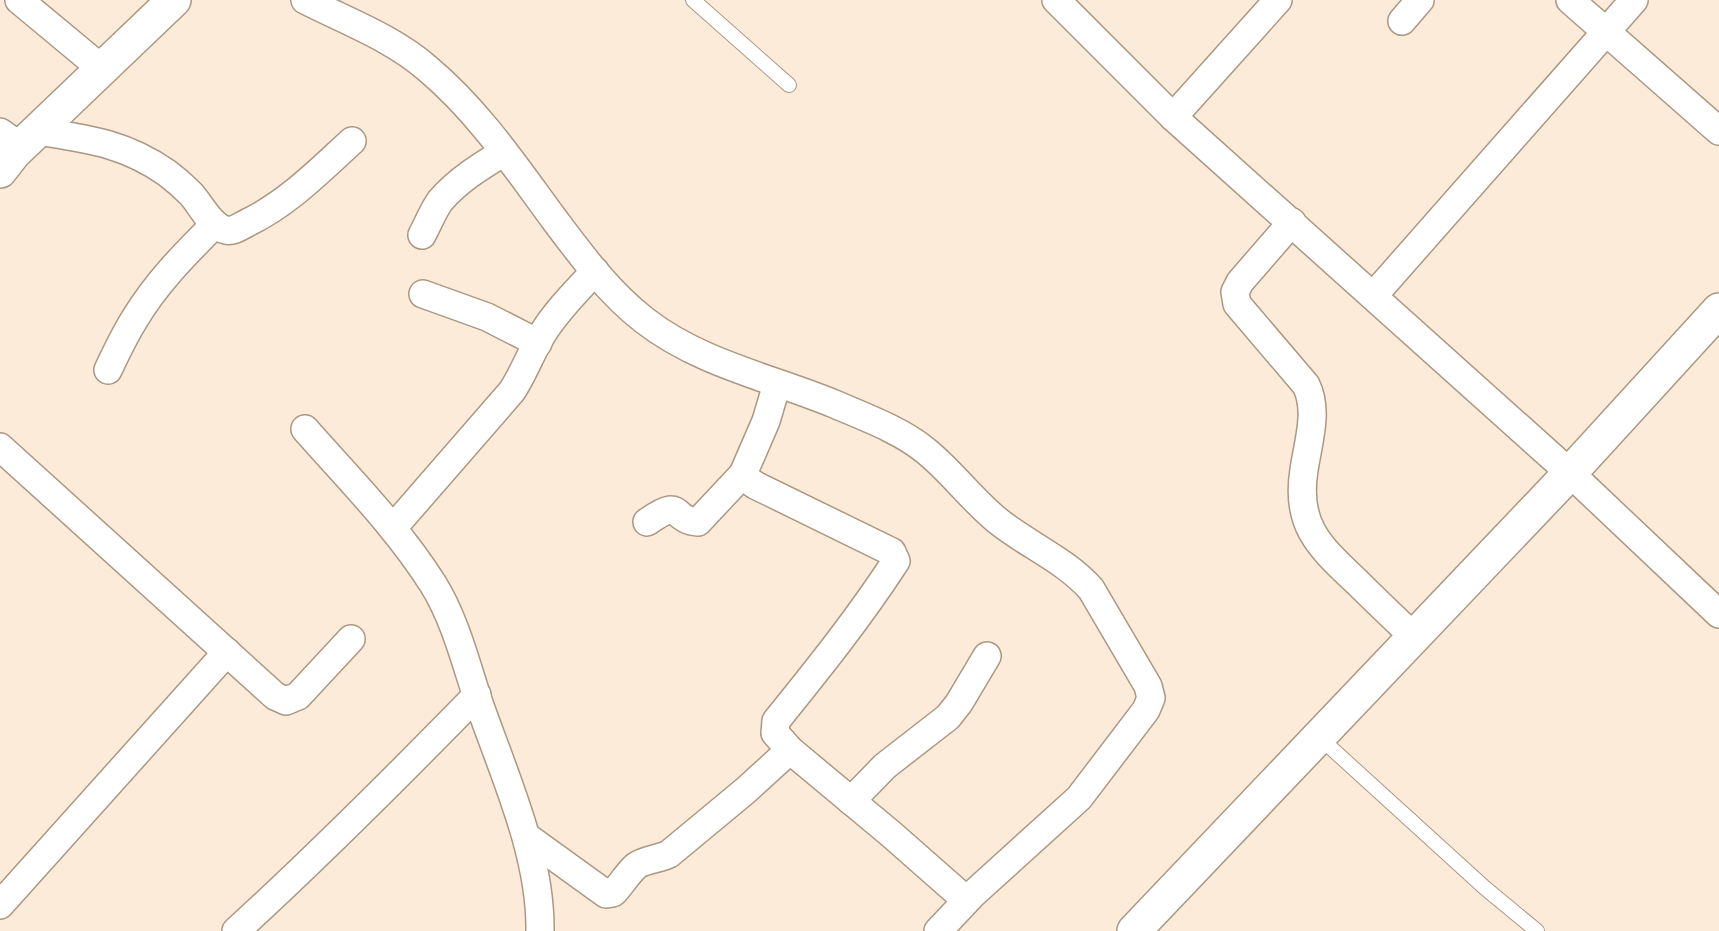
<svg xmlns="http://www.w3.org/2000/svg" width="1719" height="931" viewBox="0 0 1719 931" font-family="Helvetica,sans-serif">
<rect width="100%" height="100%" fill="#fcebd8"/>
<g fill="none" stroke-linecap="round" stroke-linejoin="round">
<g stroke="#ab9882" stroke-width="16">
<g id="lane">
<path d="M693,0l96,85"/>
<path d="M1319,737l166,151 52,43"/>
</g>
</g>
<g stroke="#ab9882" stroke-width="30">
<g id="street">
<path d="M19,0l83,69"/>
<path d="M305,0c41,21 88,38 123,69 50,42 87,97 126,150 27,36 54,73 90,101 55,43 124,57 188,83 30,13 69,27 94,48 26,21 46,49 72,70 30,24 67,39 93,68l57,97 3,12 -5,12 -67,88 -106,96 -35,37"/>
<path d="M1056,0l117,117 397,356 149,141"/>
<path d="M1570,0l149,131"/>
<path d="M1402,21l18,-21"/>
<path d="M1173,117l105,-117"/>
<path d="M37,131c51,8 87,12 130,42 8,6 17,14 24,21 10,11 20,33 35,36 7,2 15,-4 21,-7 41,-20 71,-51 105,-82"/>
<path d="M0,132l21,15"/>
<path d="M1292,222l-52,60 -5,10 2,12 69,81c13,26 2,57 -2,85 -9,56 16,77 54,113 18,18 37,36 56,54"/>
<path d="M422,235c6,-11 11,-24 18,-34 18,-21 41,-35 64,-49"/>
<path d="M423,294l64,23 51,26"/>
<path d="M1374,295l260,-295"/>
<path d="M108,370c8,-17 16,-34 26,-50 22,-37 51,-66 81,-96"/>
<path d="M777,384l-11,37 -23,53 5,6 7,5 137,67 4,9c-37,57 -78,108 -120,160l-1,12 15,17 101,84 75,66"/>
<path d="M305,429c44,50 92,98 128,155 22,35 33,80 46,119 25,72 62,151 61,228"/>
<path d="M0,447l275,249 11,5 12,-5 53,-57"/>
<path d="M647,522c37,-26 23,-2 51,0l45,-48"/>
<path d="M393,528l119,-137c13,-20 19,-39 31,-58 14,-23 34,-42 52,-62"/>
<path d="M851,801l34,-35 63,-49 11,-14 28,-47"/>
<path d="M527,837l79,57 7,-1c8,-8 14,-19 23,-27 7,-6 23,-7 33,-12l76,-63 45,-41"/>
<path d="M0,905l227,-253"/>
<path d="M236,931c83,-76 162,-155 241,-236"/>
</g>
</g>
<g stroke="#ab9882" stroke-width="36">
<g id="secondary">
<path d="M0,171l14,-18 160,-153"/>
<path d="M1134,931l436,-458 149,-163"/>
</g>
</g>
<use href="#lane" stroke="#fff" stroke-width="14"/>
<use href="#street" stroke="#fff" stroke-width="27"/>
<use href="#secondary" stroke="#fff" stroke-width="33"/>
</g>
</svg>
